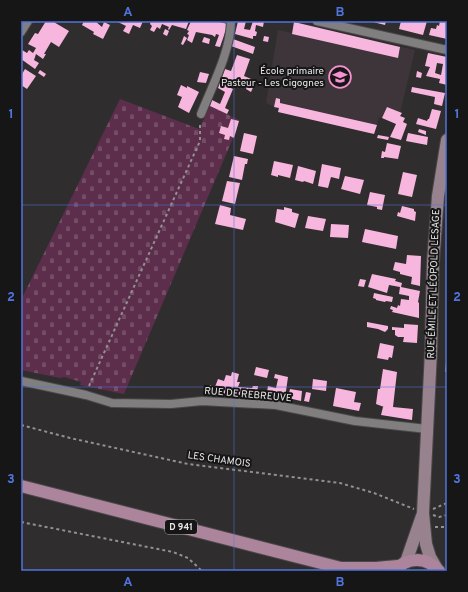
<svg xmlns="http://www.w3.org/2000/svg" width="468" height="592" viewBox="0 0 468 592" font-family="Overpass,sans-serif">
<defs>
<pattern id="cemetery-stones" width="16" height="16" patternUnits="userSpaceOnUse"><rect width="16" height="16" fill="#5c2e4b"/><path d="M2 7V4a2 2 0 0 1 4 0v3zM10 15v-3a2 2 0 0 1 4 0v3z" fill="#734c65"/></pattern>
</defs>
<rect width="100%" height="100%" fill="#302d2f"/>
<path fill="#3e353a" d="M294,22l121,28 -15,63 -13,-6 -5,11 -3,-1 -5,17 -96,-22v-4l-12,-5 12,-73 14,3z"/>
<path fill="url(#cemetery-stones)" d="M120,99l79,30 11,-23 29,14 -3,11 -112,263 -44,-9 1,-3 -17,-5 -4,1 -39,-8v-70z"/>
<g fill="#f7b6dd" fill-rule="evenodd">
<path d="M46,21h6l17,10 -10,16 -8,-5 -7,12h2l-3,5 -7,-5 -2,6 5,3 -4,6 -14,-10v-8l1,-1 5,3 2,-3 4,3 3,-5 -8,-4 7,-11 3,1z"/>
<path d="M84,21h11l7,6 2,-5 6,3 -7,14 -10,-5 1,-2 -12,-7z"/>
<path d="M116,21h27l-3,7 -7,-3 -4,9 -6,-3 3,-5z"/>
<path d="M151,21h38l-3,8 -14,-4 -3,5 -1,-1 1,-2 -7,-3 -2,5 -3,-2 -3,5 -4,-2 2,-4 -2,-2z"/>
<path d="M191,21h24l13,3 -8,23 -5,-1 4,-11 -3,-1 -1,3 -3,-2 -16,-3 -4,11 -5,-3 2,-5 -2,-1 2,-3 -2,-1z"/>
<path d="M238,21h8l-2,8 6,1 3,-9h11l-1,6 -7,-2 -1,6 2,1 -1,4h-3v3l-18,-5z"/>
<path d="M369,21h17l-1,4z"/>
<path d="M401,21h26l-4,14 -24,-6z"/>
<path d="M440,21h7v18l-18,-4 2,-7 5,1 1,-4 2,1z"/>
<path d="M294,22l106,25 -2,11 -106,-24z"/>
<path d="M165,29l4,2 -2,5 -4,-2z"/>
<path d="M184,36l3,2 -4,7 -2,-1z"/>
<path d="M264,36l5,1 -1,5 -5,-1z"/>
<path d="M204,37l6,2 -1,5 -7,-2z"/>
<path d="M233,39l22,8 -2,7 -22,-8z"/>
<path d="M428,53l19,4v28l-8,-2 1,-4 -14,-3 4,-9 -5,-1zM437,63l6,1 -2,11 -6,-2z"/>
<path d="M237,55l13,4 -6,17 12,5 -5,11 -5,-3 1,-3 -2,-1 2,-4 -4,-2 -1,2 -5,-2 -1,4 -5,-2 -2,6 4,2 -8,19 4,2 -2,4 -17,-8 2,-6 8,4 5,-12 -7,-4 7,-19 6,2z"/>
<path d="M25,69l11,7 -9,13 -6,-4v-12l1,1z"/>
<path d="M40,70l6,4 -2,3 -6,-4z"/>
<path d="M417,71l5,2 -1,5 -5,-1z"/>
<path d="M200,72l9,2 -3,9 -9,-1z"/>
<path d="M181,85l6,3v-2l12,6 -10,21 -11,-6 4,-10 -5,-2z"/>
<path d="M412,87l33,6 -3,13 -8,-2 1,-7 -24,-5z"/>
<path d="M276,98l4,1v4l97,22 -3,9 -96,-22 1,-4 -5,-1z"/>
<path d="M387,107l15,6 -2,3 5,2 -2,4 4,2 -6,16 -11,-3 6,-13 -14,-6z"/>
<path d="M432,109l9,2 -5,18 -20,-5 2,-6 9,3 1,-2h1z"/>
<path d="M231,119l8,2 -5,17 -4,-2 -1,4 -5,-1 1,-4 -6,-2 2,-7 7,2z"/>
<path d="M419,129l7,2v4l-8,-3z"/>
<path d="M244,133l13,3 -4,18 -13,-3z"/>
<path d="M408,133l20,4 -1,8 -21,-4z"/>
<path d="M378,135l11,2 -1,3 -11,-2z"/>
<path d="M387,143l14,3 -3,13 -14,-2v1h-3l1,-7 3,1z"/>
<path d="M234,156l14,3 -1,5h-2l-3,16 -13,-3z"/>
<path d="M274,161l19,4 -3,13 -12,-3v2l-7,-2z"/>
<path d="M322,164l19,4 -2,11 -8,-2 -3,11 -10,-2z"/>
<path d="M298,166l18,5 -3,13 -9,-3 -1,1 -8,-2z"/>
<path d="M403,172l14,3 -5,22 -14,-3z"/>
<path d="M345,176l19,4 -4,14 -19,-5z"/>
<path d="M227,181l13,2 -5,21 -13,-3z"/>
<path d="M370,192l15,3 -3,15 -5,-1v-2l-10,-2z"/>
<path d="M220,205l11,3 -1,7 16,4 -3,11 -28,-6z"/>
<path d="M402,206l12,3v2l2,1 -1,9 -18,-5 1,-4 2,1z"/>
<path d="M284,207l8,2v3l7,2 -4,14 -20,-6 2,-13 7,1z"/>
<path d="M308,216l18,3 -3,12 -18,-3z"/>
<path d="M331,224l18,1 -1,13 -18,-1z"/>
<path d="M365,229l33,7 -2,13 -34,-7z"/>
<path d="M407,255l14,1 -1,30 -9,-2 1,-7 -12,-3v-2l-7,-2 2,-8 11,2z"/>
<path d="M372,274l24,5 -1,2 7,2 -1,4 19,4 -2,11 1,1v15l-27,-6 1,-2 -3,-1 1,-3 6,2 1,-3 2,1 1,-7 8,1v-4l-10,-2 1,-7 -11,-2 -2,8 -19,-6z"/>
<path d="M360,279l6,1 -2,7 -6,-1z"/>
<path d="M374,293l19,4 -1,5 -6,-1 -1,1 -9,-2v-1l-3,-1z"/>
<path d="M367,322l21,4v3l-3,3 -7,-3 -11,-2z"/>
<path d="M404,324l14,1 -1,18 -14,-1 1,-5h-6l-3,-2v-5h-3v-3l12,1z"/>
<path d="M380,343l14,3 -2,12 -3,-1 -1,3 -11,-2z"/>
<path d="M446,362h1v10h-2z"/>
<path d="M256,367l13,3 -2,8 -13,-3z"/>
<path d="M383,369l14,3 -4,35 20,2 -1,11 -31,-5 2,-8h1l-8,-3 2,-15h2z"/>
<path d="M232,372l7,2 -2,8h3l-2,5 14,1 1,-2h5l-1,8 -5,-1v3l-44,-3 2,-8 5,2 3,-8 6,2 2,-6 5,1z"/>
<path d="M275,374l13,3 -3,21 -8,-2 1,-2 -11,-2 1,-6 8,2 2,-9 -4,-1z"/>
<path d="M313,379l14,2 -1,10 -14,-2z"/>
<path d="M336,388l20,4 -2,10 7,1 -2,8 -26,-5z"/>
<path d="M290,389l12,2 -1,10 -13,-3z"/>
<path d="M306,392l5,1 -2,9 -5,-1z"/>
</g>
<g fill="none" stroke-linecap="round" stroke-linejoin="round">
<g stroke="#4a4849" stroke-width="10">
<g id="street">
<path d="M317,21l130,29"/>
<path d="M21,32l7,-11"/>
<path d="M201,114c12,-30 29,-61 30,-93"/>
<path d="M21,381l65,14 26,8 59,1 31,-3 74,4 79,16 72,8"/>
</g>
</g>
<g stroke="#4a4849" stroke-width="14">
<g id="secondary">
<path d="M406,562l16,-46"/>
<path d="M437,569l-7,-12 -4,-13 -3,-31 8,-162 2,-88 5,-67 9,-56"/>
</g>
</g>
<g stroke="#4a4849" stroke-width="14">
<g id="primary">
<path d="M21,486l320,82 7,3"/>
<path d="M341,568h35l22,-2"/>
<path d="M394,571c13,-14 32,-15 45,0"/>
</g>
</g>
<g stroke="#929091" stroke-width="2" stroke-dasharray="3 3" stroke-linecap="butt">
<path d="M89,386l111,-245v-18"/>
<path d="M21,425l49,13 118,26 152,19 34,10 40,16"/>
<path d="M433,509l14,-6"/>
<path d="M433,515l6,2 8,-2"/>
<path d="M21,522l152,30 15,6 14,13"/>
<path d="M435,527h12"/>
</g>
<use href="#street" stroke="#817e80" stroke-width="8"/>
<use href="#secondary" stroke="#97828e" stroke-width="12"/>
<use href="#primary" stroke="#ac859d" stroke-width="12"/>
</g>
<path fill="none" stroke="#5074dc" stroke-width="1" stroke-opacity="0.55" d="M234,21v550M21,205h426M21,387h426"/>
<defs>
<g id="school-ring" transform="scale(1.15)"><circle r="9.5" fill="#171617" stroke="#f690d0" stroke-width="1.5"/><path d="M0-5L7-2L0 1L-7-2ZM-4 1L0 2.5L4 1V4Q0 6-4 4Z" fill="#f690d0"/></g>
</defs>
<g fill-rule="evenodd">
<use href="#school-ring" x="340" y="77"/>
</g>
<g text-anchor="middle" dominant-baseline="central" stroke-width="4" stroke-linejoin="round" paint-order="stroke">
<rect fill="#171617" stroke="#a9a8a9" stroke-width="1" x="165" y="520" width="32" height="14" rx="3"/>
<g font-size="9" font-weight="bold" fill="#e8e7e8">
<text x="181" y="527">D 941</text>
</g>
<g font-size="10" fill="#e8e7e8" stroke="#171617" text-anchor="end">
<text x="324" y="71">École primaire<tspan x="324" dy="12">Pasteur - Les Cigognes</tspan></text>
</g>
<g font-size="10" fill="#e8e7e8" stroke="#171617">
<text transform="translate(434 284) rotate(-88)">RUE ÉMILE ET LÉOPOLD LESAGE</text>
<text transform="translate(248 395) rotate(5)">RUE DE REBREUVE</text>
<text transform="translate(219 460) rotate(8)">LES CHAMOIS</text>
</g>
</g>
<rect width="468" height="592" fill="none" stroke="#171617" stroke-width="44"/>
<rect x="22" y="22" width="424" height="548" fill="none" stroke="#5074dc" stroke-width="1.5"/>
<g font-size="13" text-anchor="middle" font-weight="bold" fill="#5074dc">
<text x="128" y="16">A</text>
<text x="340" y="16">B</text>
<text x="11" y="118">1</text>
<text x="457" y="118">1</text>
<text x="11" y="301">2</text>
<text x="457" y="301">2</text>
<text x="11" y="483">3</text>
<text x="457" y="483">3</text>
<text x="128" y="586">A</text>
<text x="340" y="586">B</text>
</g>
</svg>
